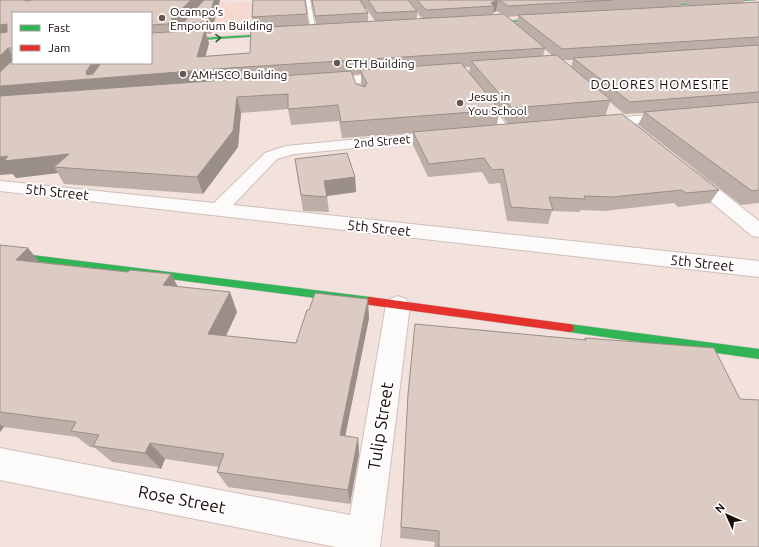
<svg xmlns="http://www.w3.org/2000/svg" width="759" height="547" viewBox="0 0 759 547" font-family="Ubuntu,sans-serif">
<rect width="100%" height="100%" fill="#f2e1dc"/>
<path fill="#f6d9d1" d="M289,0l-1,20 -89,5 20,-22z"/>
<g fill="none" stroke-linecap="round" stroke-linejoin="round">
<g stroke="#cec0bc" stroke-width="2">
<g id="lane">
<path d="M306,0h4l6,33 -5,-1z"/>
<path d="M401,0h4l21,25v2h-4z"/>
<path d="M484,105h6l20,24v4h-6l-20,-24z"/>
</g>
</g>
<g stroke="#cec0bc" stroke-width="2">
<g id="street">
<path d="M206,0h9l-29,33 -5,9h-8l-1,-2 6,-10z"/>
<path d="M390,73l4,1 2,3 -2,3 -70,6 -4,-1 -2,-3 2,-3 4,-1z"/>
<path d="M670,113l5,1 2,3 -2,3 -74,7 -5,-1 -2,-3 2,-3 5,-1z"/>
<path d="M443,131l5,2 3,3 -3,3 -154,15 -17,5 -44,46 526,56v16l-759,-86v-10l214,22 51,-50 21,-7z"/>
<path d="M691,171l6,1 62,49v16l-7,-1 -67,-56 -3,-4 3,-4z"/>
<path d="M398,296l8,3 4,6 -30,242h-44l-336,-67v-32l350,67 36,-210 4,-6z"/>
</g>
</g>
<g stroke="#cec0bc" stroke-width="1">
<g id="fast">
<path d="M736,0h20l-105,7 -2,-1z"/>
<path d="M547,18l1,2 -66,4 -2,-1z"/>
<path d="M283,33l-1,2 -131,8v-2z"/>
<path d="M0,251l370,46 3,1 2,3 -2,3 -3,1 -370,-48z"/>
<path d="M569,324l190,25v10l-190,-27 -4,-1 -1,-3 1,-3z"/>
</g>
</g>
<g stroke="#cec0bc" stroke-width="1">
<path id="jam" d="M370,297l199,27 4,1 1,3 -1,3 -4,1 -199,-27 -3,-1 -2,-3 2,-3z"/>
</g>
<use href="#lane" fill="#fdfafa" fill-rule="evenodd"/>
<use href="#street" fill="#fdfafa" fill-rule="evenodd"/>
<use href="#fast" fill="#30b455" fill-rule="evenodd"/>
<use href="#jam" fill="#e5322d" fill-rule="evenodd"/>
</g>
<g fill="#bdafa7" fill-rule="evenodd">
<path d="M0,0h220l-9,34h-5l3,9 -4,13 45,-3 4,-25 -2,-11 55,-3 2,11 7,-1 -5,-24h434l-2,3 16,-1v201l-18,2 -103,-80 6,-12 -20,1 -14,-12 -5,14 114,74 -9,13 -32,4 -4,-4 -69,8 -24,-1 -2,2 -27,-1 -4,13 -41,-3 -7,-38 -11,1 -7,-12 -54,5 -15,-32v-12l-71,5 -3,-17 -48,4 -3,-16 -47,4 -3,34 -35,47 -139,-10 -6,-11 -42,5 -3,-4zM682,2l9,4 -11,1zM365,8h1l9,13 -7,1v-9zM496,11l6,3 -10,1 1,-2zM417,12l6,7h-6zM13,13h138v50h-138zM518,16l-2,9 -9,-8zM183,23l2,8 -10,1 2,-3zM545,49l2,2 6,5h-10zM563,60h10l-2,7zM464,67h6l-1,6zM361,74v11l-5,-1 -4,-9zM499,113l9,11 -11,1z"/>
<path d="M295,159l60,18 1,15 -29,4 2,16 -26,-1z"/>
<path d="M0,245l28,3 11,14 89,10 43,2 7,13 59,25 -11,24 70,7 73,-25 -24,118 13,2 1,16 -9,50 -122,-17 -11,-15 2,-5 -54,-8 -4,10 -49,-7 -17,-14 -5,-1 -13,-10 -73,-10 -4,5z"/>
<path d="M415,324l169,16 1,-2 155,61 19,148h-325l1,-5 -35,-4 7,-127z"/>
</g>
<g fill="#9a8e88">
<path d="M191,0h14l-28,29 -5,7 -4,-12 5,-7z"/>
<path d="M214,0h6l-9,34 -3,-12z"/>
<path d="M497,0h1l-2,11 -3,2 1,-7 -3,-3z"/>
<path d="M7,24l6,11 -13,3v-13z"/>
<path d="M205,30l4,13 -7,27 28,-2 4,14 -234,20v-16l86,-14 6,-9h15l90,-6z"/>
<path d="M8,48l5,9v6l-13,15v-22z"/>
<path d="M237,97l4,16 -3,34 -35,47 -6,-17z"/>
<path d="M69,154l-15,13 4,6 -42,5 -3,-4 -13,1v-18z"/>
<path d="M355,177l1,15 -30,4 -2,-15z"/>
<path d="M28,248l16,20 -28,-8z"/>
<path d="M171,274l10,19 -18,-8z"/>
<path d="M230,292l7,20 -19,41 -10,-19z"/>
<path d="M368,299l1,19 -27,134 -2,-17z"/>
<path d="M0,424l4,3 -4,5z"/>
<path d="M358,438l1,16 -9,50 -2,-14z"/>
<path d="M150,443l15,16 -4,10 -16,-16z"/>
</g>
<g fill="#dccbc2" stroke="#9a8e88">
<path d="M0,0h24l2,1 6,-1h159l-18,17 -5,7 -17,1v-12h-138v35h-5l-8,8v-23l7,-1v-8l-7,1z"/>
<path d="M204,0h10l-6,22 -25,1z"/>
<path d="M253,0h52l2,14 -55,3z"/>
<path d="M312,0h48l8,13 -53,3z"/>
<path d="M368,0h40l9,11 -40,2z"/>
<path d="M417,0h80l-6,3 3,3 -68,4z"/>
<path d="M499,0h113l-104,6z"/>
<path d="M759,2v35l-197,12 -44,-34z"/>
<path d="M504,14l41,34 -315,20 -230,18v-14l13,-12v3h79l-6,9 1,3 6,-1 8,-11h50v-30l54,-3 -8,27 53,-4 1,-25z"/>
<path d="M759,45v47l-129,10 -57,-44z"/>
<path d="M557,55l54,45 -99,8 -41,-47z"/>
<path d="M461,63l39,47 -159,12 -3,-17 -50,4v-15l-51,3 -4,34 -36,46 -143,-10 15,-13 -65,7 4,-5 -8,1v-61l351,-25 5,13 9,3 2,-4 -7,-13z"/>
<path d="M759,102v88l-7,1 -108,-79z"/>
<path d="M622,114l97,76 -33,3 -4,-3 -70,7 -28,-1 1,3 -36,-2 4,13 -42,-3 -8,-38 -11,1 -8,-12 -55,6 -16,-32z"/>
<path d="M347,153l8,24 -31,4 3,16 -26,-2 -6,-36z"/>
<path d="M0,245l28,3 -12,12 112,12 2,-2 41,4 -8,11 67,7 -22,42 88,9 11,-33h2l6,-17 53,6 -28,136 18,3 -10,52 -131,-18 7,-18 -74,-11 -5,10 -52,-7 6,-11 -28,-4 5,-9 -76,-10z"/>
<path d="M415,324l171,16 -1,-2 129,10 26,51 19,1v147h-320v-16l-38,-4 7,-133z"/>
</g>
<defs><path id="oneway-chevron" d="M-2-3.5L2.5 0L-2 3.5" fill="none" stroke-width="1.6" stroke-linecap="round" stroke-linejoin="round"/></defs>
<use stroke="#25602f" href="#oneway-chevron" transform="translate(218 38) rotate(-3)"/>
<g fill="#665753" stroke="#fff" stroke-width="1.5">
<circle cx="162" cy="18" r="4"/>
<circle cx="337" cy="63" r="4"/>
<circle cx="183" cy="74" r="4"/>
<circle cx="460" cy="103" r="4"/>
</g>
<g text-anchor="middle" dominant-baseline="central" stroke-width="4" stroke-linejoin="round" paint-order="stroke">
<g font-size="12" fill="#1a0d09" stroke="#fff" text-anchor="start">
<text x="170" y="11">Ocampo's<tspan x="170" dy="14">Emporium Building</tspan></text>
<text x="345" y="63">CTH Building</text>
<text x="191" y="74">AMHSCO Building</text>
<text x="468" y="96">Jesus in<tspan x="468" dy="14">You School</tspan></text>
</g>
<g font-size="12" fill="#1a0d09" stroke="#fff">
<text transform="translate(382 141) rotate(-5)">2nd Street</text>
</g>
<g font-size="13" letter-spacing="1" fill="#1a0d09" stroke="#fff">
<text x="660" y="84">DOLORES HOMESITE</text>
</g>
<g font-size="14" fill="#1a0d09" stroke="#fff">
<text transform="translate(57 192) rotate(6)">5th Street</text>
<text transform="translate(379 228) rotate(6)">5th Street</text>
<text transform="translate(702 263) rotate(6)">5th Street</text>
</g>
<g font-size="17" fill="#1a0d09" stroke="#fff">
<text transform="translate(380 426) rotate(-81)">Tulip Street</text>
<text transform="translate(182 499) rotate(11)">Rose Street</text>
</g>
</g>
<rect x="12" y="12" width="140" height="52" fill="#ffffff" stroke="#a39e9d"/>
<rect x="20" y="25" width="20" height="6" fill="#30b455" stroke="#a39e9d"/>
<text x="48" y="32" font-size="12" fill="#1a0d09">Fast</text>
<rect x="20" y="45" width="20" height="6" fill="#e5322d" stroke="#a39e9d"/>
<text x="48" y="52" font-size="12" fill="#1a0d09">Jam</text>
<g transform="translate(727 515) rotate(315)" stroke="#ffffff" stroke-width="3" paint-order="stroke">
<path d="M0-3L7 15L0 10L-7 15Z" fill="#1a0d09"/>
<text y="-6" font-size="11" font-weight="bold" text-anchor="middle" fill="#1a0d09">N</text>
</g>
</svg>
